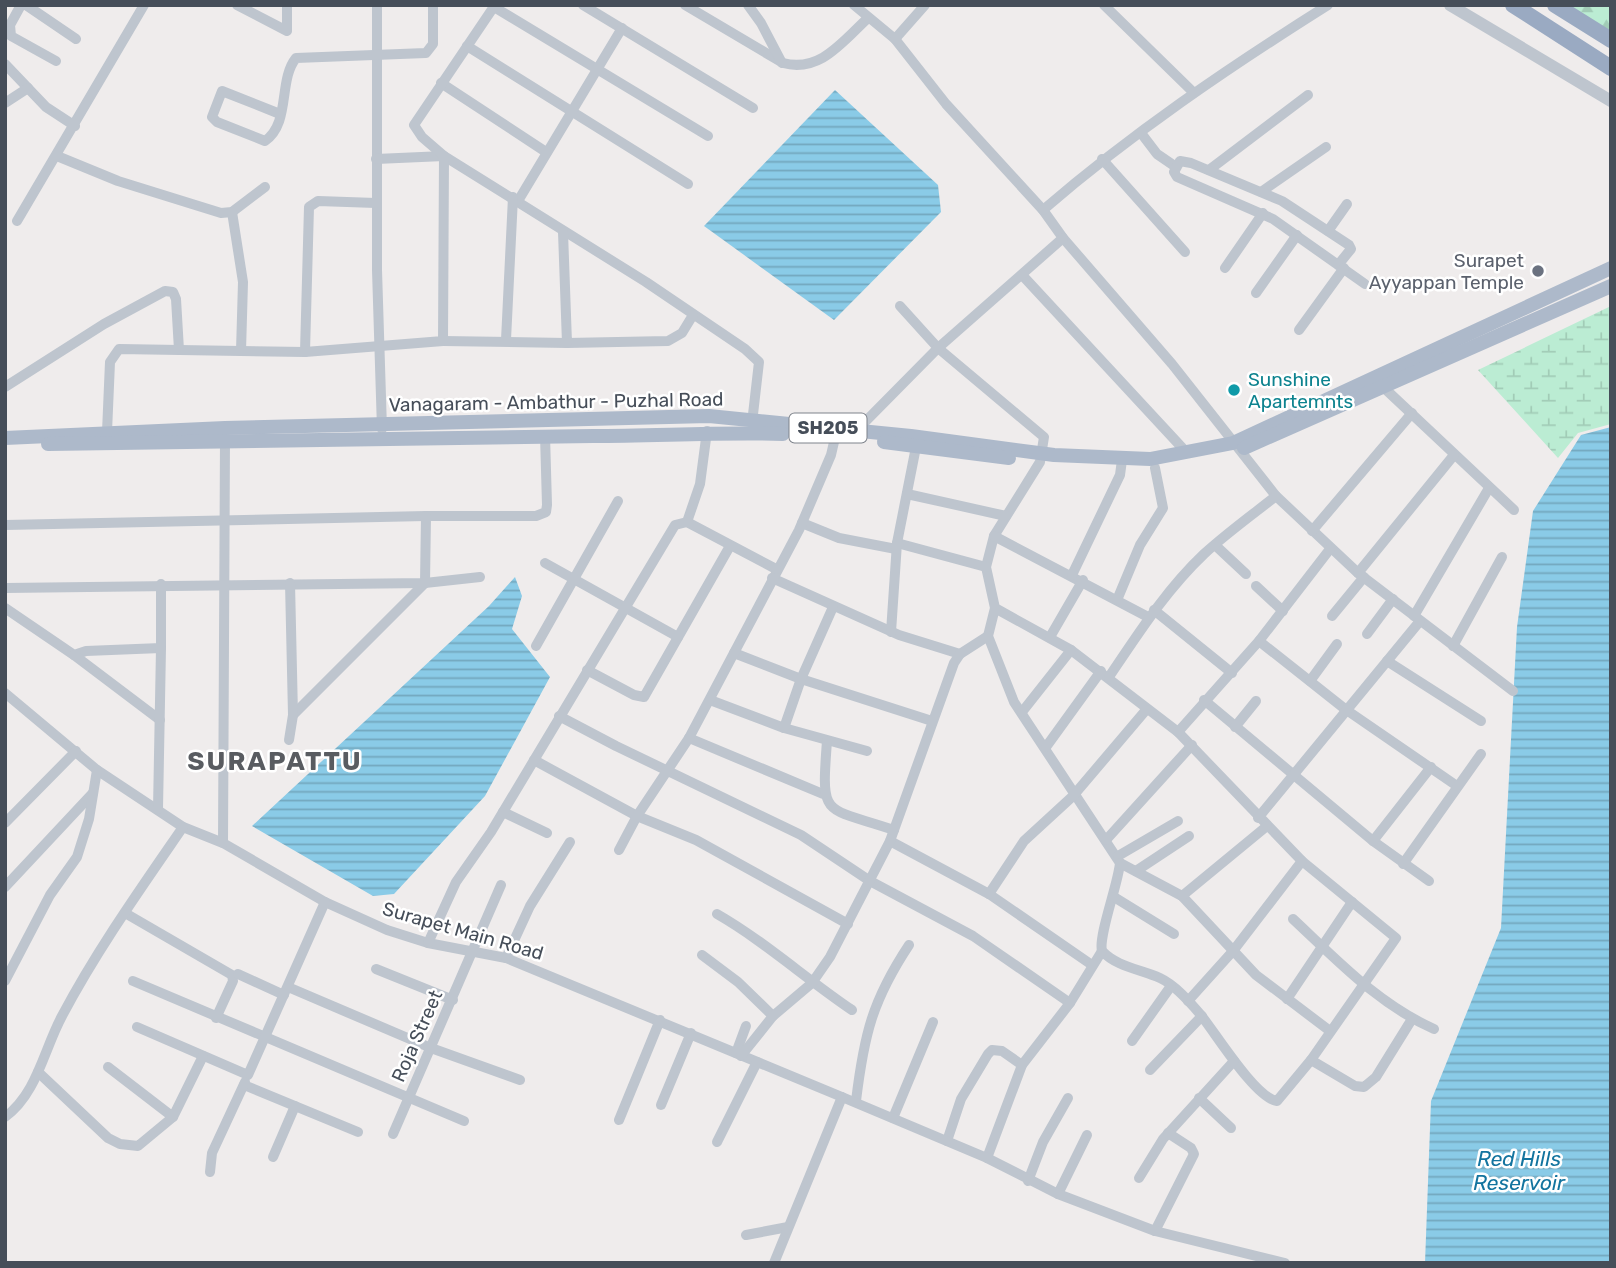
<svg xmlns="http://www.w3.org/2000/svg" width="1616" height="1268" viewBox="0 0 1616 1268" font-family="Rubik,sans-serif">
<defs>
<pattern id="forest-firs" width="22" height="20" patternUnits="userSpaceOnUse" patternTransform="scale(1.75)"><rect width="22" height="20" fill="#bbecd3"/><path d="M5 1l3.5 6h-7zM16 11l3.5 6h-7z" fill="#a2ccb7"/></pattern>
<pattern id="wetland-marsh" width="20" height="14" patternUnits="userSpaceOnUse" patternTransform="scale(1.75)"><rect width="20" height="14" fill="#bbecd3"/><path d="M1 5h8M5 5V1M11 12h8M15 12V8" fill="none" stroke="#a2ccb7"/></pattern>
<pattern id="water-rules" width="6" height="5" patternUnits="userSpaceOnUse" patternTransform="scale(1.75)"><rect width="6" height="5" fill="#8acbe7"/><path d="M0 2.5h6" fill="none" stroke="#73a7be"/></pattern>
</defs>
<rect width="100%" height="100%" fill="#efecec"/>
<path fill="url(#forest-firs)" d="M1567,5h44v28z"/>
<path fill="url(#wetland-marsh)" d="M1611,306v118l-33,9 -20,25 -80,-88z"/>
<g fill="url(#water-rules)">
<path d="M835,90l103,95 3,27 -107,108 -130,-94z"/>
<path d="M1611,427v836h-186l6,-162 70,-173 16,-301 16,-116 48,-76z"/>
<path d="M515,577l7,19 -10,33 38,48 -65,119 -91,98 -21,2 -121,-70 237,-220z"/>
</g>
<g fill="none" stroke-linecap="round" stroke-linejoin="round">
<g stroke="#bec5ce" stroke-width="10">
<path d="M21,5l-11,20 1,11 45,25"/>
<path d="M26,5l50,34"/>
<path d="M237,5l50,26v-26"/>
<path d="M377,5v265l5,159"/>
<path d="M583,5l170,103"/>
<path d="M685,5l98,58c37,10 59,-21 85,-45"/>
<path d="M748,5l13,18 21,40"/>
<path d="M854,5l41,34 51,65 97,106 20,28 109,126 104,132 82,77 155,118"/>
<path d="M1104,5l89,87"/>
<path d="M494,7l214,129"/>
<path d="M895,39l30,-34"/>
<path d="M467,46l221,138"/>
<path d="M5,64l41,43 29,19"/>
<path d="M441,83l105,69"/>
<path d="M5,103l23,-15"/>
<path d="M280,114l-58,-23 -10,26 5,5 48,19c26,-18 13,-61 31,-83l130,-5 7,-9v-39"/>
<path d="M1141,133l16,21 19,13"/>
<path d="M57,156l61,25 103,32 11,-1 33,-25"/>
<path d="M376,159l68,-3 202,126 99,67 14,13 -7,61"/>
<path d="M1102,159l83,93"/>
<path d="M1209,170l99,-75"/>
<path d="M1261,192l65,-45"/>
<path d="M518,201l104,-173"/>
<path d="M1043,210c89,-77 185,-142 285,-205"/>
<path d="M232,212l11,70 -2,69"/>
<path d="M17,221l127,-216"/>
<path d="M1328,231l19,-27"/>
<path d="M563,232l4,111 101,-2 14,-8 11,-18"/>
<path d="M1338,265l13,-16 -2,-4 -67,-44 -91,-38 -11,-2 -6,11 3,5 96,42 92,65"/>
<path d="M1225,268l38,-55"/>
<path d="M1023,276l164,177"/>
<path d="M1256,293l41,-58"/>
<path d="M900,306l38,42 106,89 -4,25 -46,74 -8,31 9,41 -7,28 26,66 106,161c-2,22 -22,73 -18,88 15,16 38,18 58,27 15,7 29,23 40,36 15,18 55,84 77,87l34,-41 85,-122 -94,-77 -124,-129 -107,-82 -76,-42"/>
<path d="M1299,330l45,-62"/>
<path d="M506,340l7,-143"/>
<path d="M443,341l124,2"/>
<path d="M305,352l4,-145 9,-6 58,2"/>
<path d="M1381,385l133,125"/>
<path d="M5,387l99,-63 61,-33 8,1 3,7 3,51"/>
<path d="M857,430l81,-82 125,-110"/>
<path d="M107,432l3,-70 9,-13 186,3 138,-11 1,-185 -22,-19 -8,-12 81,-120"/>
<path d="M907,494l99,22"/>
<path d="M687,522l13,-38 7,-53"/>
<path d="M802,523l37,15 57,11"/>
<path d="M5,525l421,-9h110l10,-4 1,-7 -2,-70"/>
<path d="M1312,531l100,-118"/>
<path d="M994,536l154,81"/>
<path d="M897,543l89,24"/>
<path d="M1215,545l31,29"/>
<path d="M545,563l133,74"/>
<path d="M1358,573l96,-118"/>
<path d="M1072,575l48,-100 2,-15"/>
<path d="M772,578l127,57 61,19"/>
<path d="M1256,586l27,25"/>
<path d="M5,588l420,-5 55,-6"/>
<path d="M1117,600l23,-55 23,-37 -8,-40"/>
<path d="M5,608l69,47 12,-4 75,-3v-64"/>
<path d="M1154,610l78,63"/>
<path d="M1332,616l32,-39"/>
<path d="M1414,616l75,-128"/>
<path d="M891,632l6,-89 19,-96"/>
<path d="M1367,634l26,-35"/>
<path d="M1050,637l33,-57"/>
<path d="M1259,641l86,68 112,77"/>
<path d="M536,646l82,-145"/>
<path d="M1453,646l49,-89"/>
<path d="M734,653l67,26 131,42"/>
<path d="M74,655l86,65"/>
<path d="M1387,661l94,60"/>
<path d="M587,670l47,25 10,2 86,-151"/>
<path d="M1109,677c29,-43 57,-87 95,-123 23,-21 48,-39 72,-58"/>
<path d="M1310,681l27,-37"/>
<path d="M5,693l92,77 86,57 40,16 102,59 62,28 41,13 78,15 336,139"/>
<path d="M710,700l74,28 83,23"/>
<path d="M1204,700l169,141 56,40"/>
<path d="M1022,712l49,-62"/>
<path d="M293,715l132,-132 1,-67"/>
<path d="M559,716l57,30 185,89 69,46 103,55 97,67"/>
<path d="M1235,727l21,-26"/>
<path d="M784,728l17,-49 32,-72"/>
<path d="M1178,732l81,-91 71,-92"/>
<path d="M689,738l134,56"/>
<path d="M289,740l4,-25 -3,-132"/>
<path d="M827,741c-6,79 -4,65 67,89"/>
<path d="M1046,747l55,-76"/>
<path d="M534,760l103,56 59,24 152,84"/>
<path d="M158,809l3,-161"/>
<path d="M503,812l44,21"/>
<path d="M1258,818l162,-197"/>
<path d="M5,823l71,-72"/>
<path d="M1106,840l86,-95"/>
<path d="M890,841l99,53 103,71"/>
<path d="M1373,841l58,-74"/>
<path d="M223,843l2,-405"/>
<path d="M619,850l18,-34 52,-78 110,-208 32,-75 6,-26"/>
<path d="M1118,856l60,-35"/>
<path d="M1120,863l62,33 74,79 74,56"/>
<path d="M1403,864l78,-110"/>
<path d="M1136,871l53,-35"/>
<path d="M5,887l88,-94"/>
<path d="M989,894l35,-53 49,-45 73,-86"/>
<path d="M1182,896l85,-70"/>
<path d="M1114,897l60,37"/>
<path d="M125,913l107,62 1,6 -17,37"/>
<path d="M717,914c47,27 89,65 135,96"/>
<path d="M1293,919c45,42 85,85 141,110"/>
<path d="M428,943l28,-61 35,-50 184,-307 12,-3 89,47"/>
<path d="M702,955l36,27 35,34"/>
<path d="M506,958l24,-52 40,-64"/>
<path d="M376,969l77,31"/>
<path d="M238,974l46,21"/>
<path d="M5,981l45,-86 27,-38 12,-38 8,-49"/>
<path d="M133,981l331,140"/>
<path d="M288,987l143,61 89,32"/>
<path d="M1287,999l65,-97"/>
<path d="M1188,1001l45,-50 69,-90"/>
<path d="M137,1027l111,48 77,-173"/>
<path d="M1132,1041l39,-55"/>
<path d="M736,1053l10,-27"/>
<path d="M741,1056l32,-40 39,-33 18,-26 60,-116 64,-178 6,-9 28,-18"/>
<path d="M1311,1060l44,26 9,1 12,-10 36,-58"/>
<path d="M108,1067l65,50"/>
<path d="M1150,1070l52,-54"/>
<path d="M38,1072l70,66 12,6 18,2 35,-29 30,-61"/>
<path d="M244,1085l114,47"/>
<path d="M1199,1098l32,30"/>
<path d="M856,1101c8,-66 16,-100 53,-156"/>
<path d="M661,1105l30,-72"/>
<path d="M5,1117c32,-23 39,-68 57,-101 35,-66 79,-128 121,-189"/>
<path d="M893,1118l40,-96"/>
<path d="M619,1120l41,-100"/>
<path d="M393,1134l108,-249"/>
<path d="M947,1141l14,-42 27,-45 4,-4 10,1 20,14"/>
<path d="M717,1142l40,-80"/>
<path d="M273,1157l22,-51"/>
<path d="M987,1158l35,-93 48,-62 32,-52"/>
<path d="M210,1172l2,-19 33,-71"/>
<path d="M1139,1178l24,-39 71,-78"/>
<path d="M1028,1181l15,-39 25,-44"/>
<path d="M1058,1194l29,-59"/>
<path d="M1155,1231l39,-77 -3,-6 -23,-15"/>
<path d="M746,1235l42,-8"/>
<path d="M774,1263l68,-166 145,61 71,36 97,37 130,32"/>
</g>
<path stroke="#bec5ce" stroke-width="12" d="M1450,5l161,96"/>
<g stroke="#adb9ca" stroke-width="14">
<path d="M5,438l220,-10 484,-12 202,20 143,19 96,4 83,-16 378,-175"/>
<path d="M884,442l125,16"/>
<path d="M48,444c182,-2 363,-6 545,-8 64,0 126,-4 190,-2"/>
<path d="M1244,448l367,-162"/>
</g>
<g stroke="#9aaac2" stroke-width="16">
<path d="M1513,5l98,63"/>
<path d="M1555,5l56,35"/>
</g>
</g>
<circle fill="#6b7280" stroke="#fff" stroke-width="2.5" cx="1538" cy="271" r="7"/>
<circle fill="#0f9aa8" stroke="#fff" stroke-width="2.5" cx="1234" cy="390" r="7"/>
<g text-anchor="middle" dominant-baseline="central" stroke-width="5" stroke-linejoin="round" paint-order="stroke">
<rect fill="#fff" stroke="#7e838b" stroke-width="2" x="789.5" y="413.5" width="77" height="29" rx="5"/>
<g font-size="18" font-weight="bold" fill="#464e59">
<text x="828" y="428">SH205</text>
</g>
<g font-size="19" fill="#5b616d" stroke="#fff" text-anchor="end">
<text x="1524" y="260">Surapet<tspan x="1524" dy="22">Ayyappan Temple</tspan></text>
</g>
<g font-size="19" fill="#0d838f" stroke="#fff" text-anchor="start">
<text x="1248" y="379">Sunshine<tspan x="1248" dy="22">Apartemnts</tspan></text>
</g>
<g font-size="19" fill="#464e59" stroke="#fff">
<text transform="translate(556 402) rotate(-1)">Vanagaram - Ambathur - Puzhal Road</text>
<text transform="translate(463 931) rotate(16)">Surapet Main Road</text>
<text transform="translate(417 1036) rotate(-66)">Roja Street</text>
</g>
<g font-size="21" font-style="italic" fill="#13749f" stroke="#fff">
<text x="1519" y="1158">Red Hills<tspan x="1519" dy="24">Reservoir</tspan></text>
</g>
<g font-size="26" font-weight="bold" letter-spacing="2" fill="#595c61" stroke="#fff">
<text x="275" y="761">SURAPATTU</text>
</g>
</g>
<rect width="1616" height="1268" fill="none" stroke="#464e59" stroke-width="14"/>
</svg>
